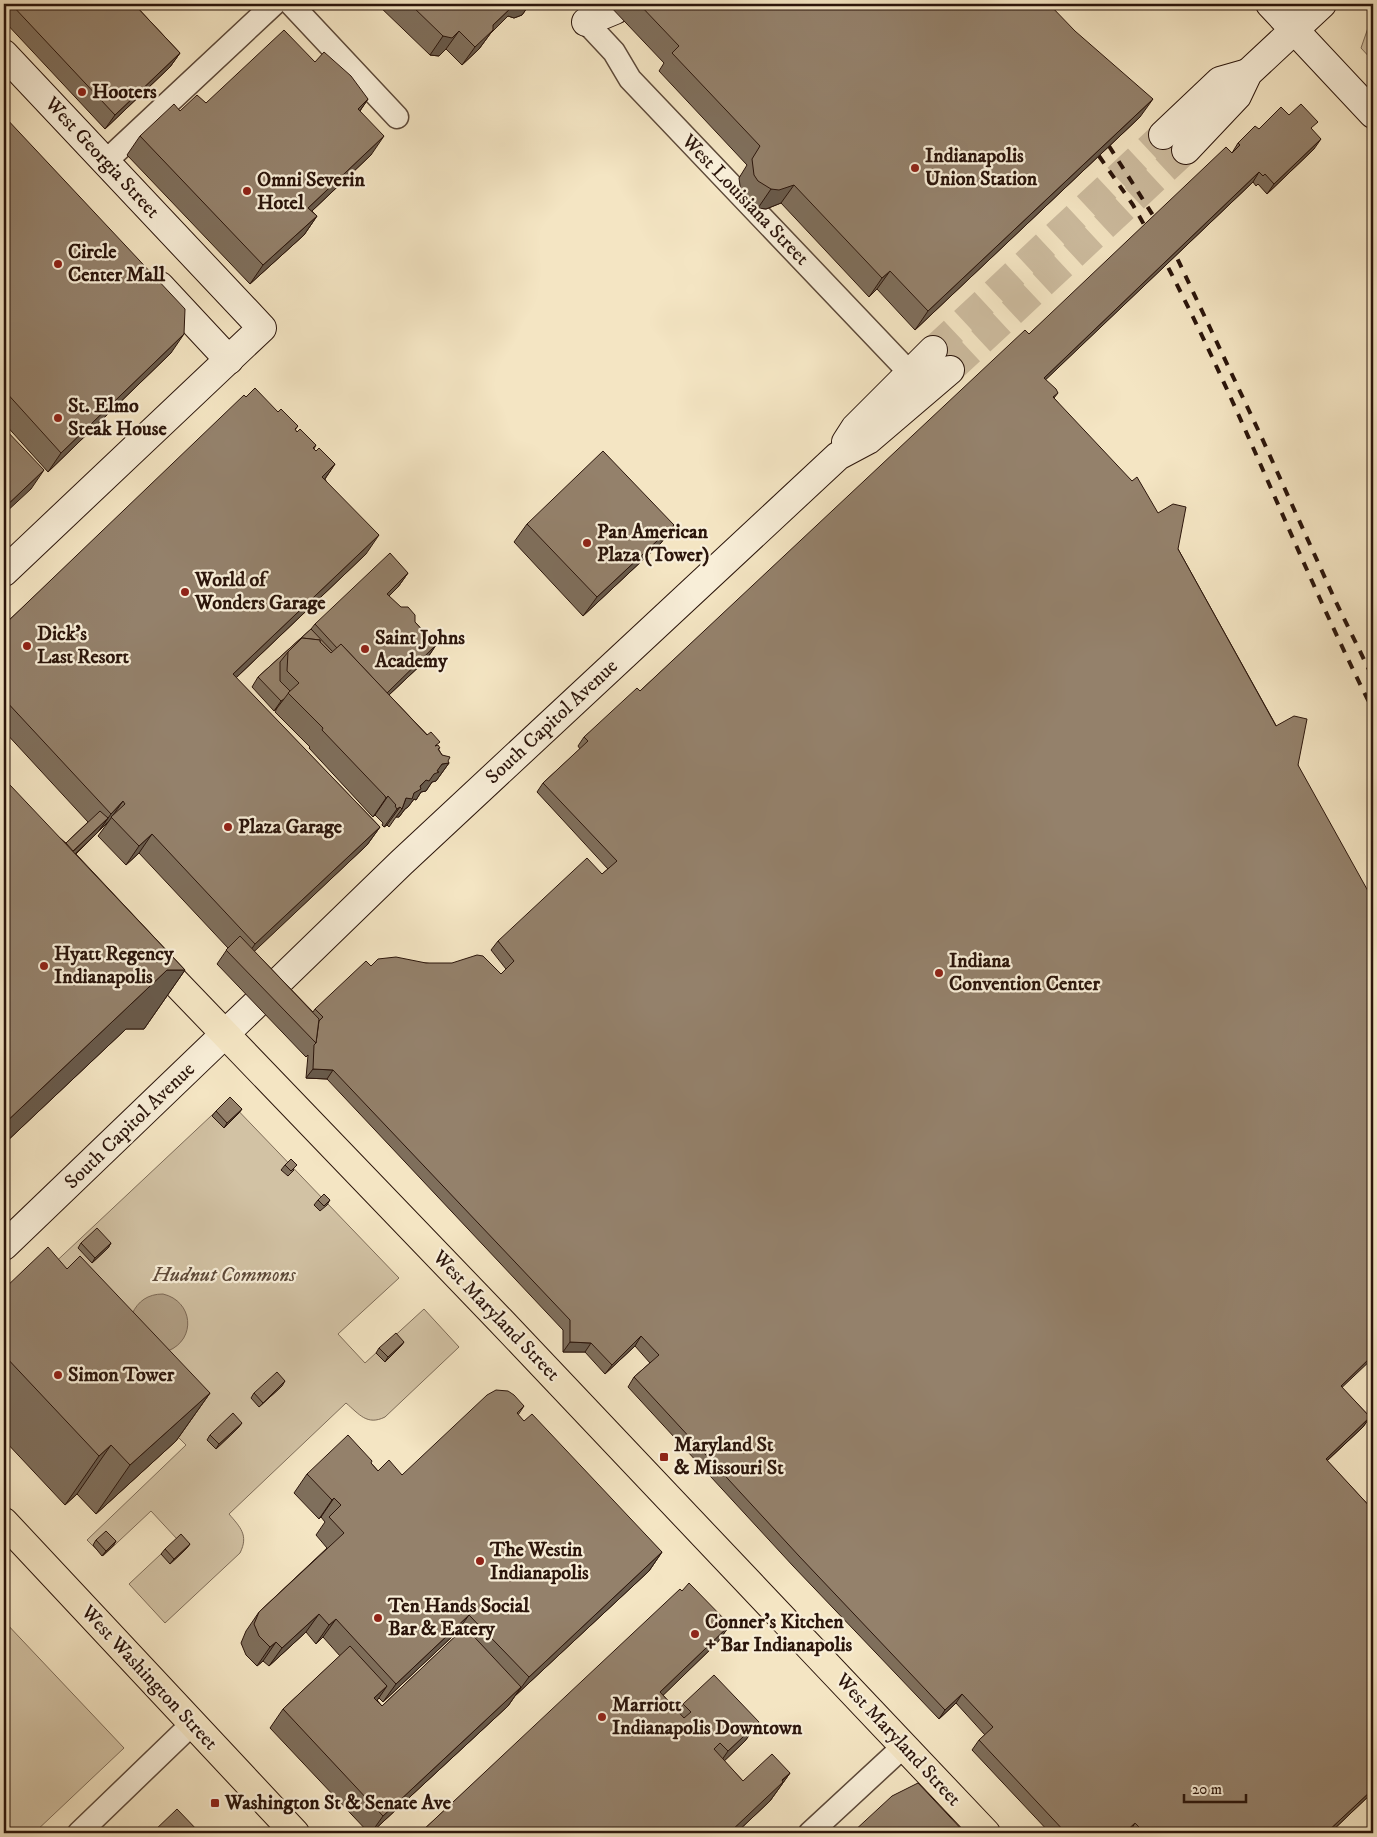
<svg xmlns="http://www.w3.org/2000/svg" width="1377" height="1837" viewBox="0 0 1377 1837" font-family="'IM FELL DW Pica',serif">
<rect width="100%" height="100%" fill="#f4e5c3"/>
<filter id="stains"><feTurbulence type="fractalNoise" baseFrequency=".004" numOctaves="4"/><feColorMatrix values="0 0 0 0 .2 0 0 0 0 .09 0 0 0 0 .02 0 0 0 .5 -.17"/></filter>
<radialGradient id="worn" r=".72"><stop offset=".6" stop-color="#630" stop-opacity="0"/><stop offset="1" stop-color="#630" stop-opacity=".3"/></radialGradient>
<g fill="#d2c2a4" stroke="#7e6c58">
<path d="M1373,20v41l-12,-13 8,-23z"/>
<path d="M228,1100l171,178 -61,56 27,29 59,-54 35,38 -74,70c-18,9 -26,-3 -39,-14l-117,111c11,13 20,21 11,39l-75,70 -36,-39 48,-45 -26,-28 -48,45 -16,-16 99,-95 -15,-15 -124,-160z"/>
<path d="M4,1621l120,127 -90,85h-30z"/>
</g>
<path fill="#b09e84" stroke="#7b6754" d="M163,1294c30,7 34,45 5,57l-36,-37c6,-13 16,-20 31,-20z"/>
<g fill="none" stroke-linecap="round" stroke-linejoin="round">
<g stroke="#ccbb9e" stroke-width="28" stroke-dasharray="28 14" stroke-linecap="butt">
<path d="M933,350l230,-215"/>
<path d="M950,370l236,-220"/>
</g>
<g stroke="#5d4939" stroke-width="25">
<g id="street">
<path d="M291,4l106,113"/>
<path d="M586,22l28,30 16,27 280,294"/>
<path d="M105,162l169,-158"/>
<path d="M79,1833l113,-109"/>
<path d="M810,1833l94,-87"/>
</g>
</g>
<g stroke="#2b150b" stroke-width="30">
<g id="secondary">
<path d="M1270,4l103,110"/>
<path d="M586,22l29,-12"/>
<path d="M4,54l258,274 -258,244"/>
<path d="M1163,135l57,-54 28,-8"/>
<path d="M1186,150l51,-54 11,-23 74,-69"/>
<path d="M160,286l69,74"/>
<path d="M846,442l9,-14 78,-78"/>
<path d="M270,990l131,-127 437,-407 30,-16 82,-70"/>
<path d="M4,1246l252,-242"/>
</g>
</g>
<g stroke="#2b150b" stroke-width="30">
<g id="primary">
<path d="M151,957l349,363 486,513"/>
<path d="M4,1522l291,311"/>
</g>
</g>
<use href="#street" stroke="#f8eed8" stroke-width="22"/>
<use href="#secondary" stroke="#f8eed8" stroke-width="28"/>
<use href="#primary" stroke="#f4e5c3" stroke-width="28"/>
<g stroke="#2b150b" stroke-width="4" stroke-dasharray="9 9" stroke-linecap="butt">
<path d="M1109,146l52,82"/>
<path d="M1099,156l34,49 18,32"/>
<path d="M1170,243l91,193 74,164 38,78"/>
<path d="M1160,252c79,149 137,308 213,458"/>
</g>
</g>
<g fill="#7f6f5c" stroke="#2b150b" fill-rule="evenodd">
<path d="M4,4h130l46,49 -10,14 -65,62 -101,-108z"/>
<path d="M377,4h153l-8,11 -8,3 -6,-2 -18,18 -11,15 -17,16 -16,-16 -7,7 -9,-1z"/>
<path d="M608,4h441l91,113 -225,213 -38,-41 -8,8 -88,-94 -15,6 -8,-1 -13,-8 -4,-7 -2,-15 8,-13 -88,-94 5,-8z"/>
<path d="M315,62l53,37 -8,12 11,44 -59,56 5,5 -13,19 -54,49 -123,-129 13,-19 40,-25 26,-8z"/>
<path d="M1289,115l23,15 2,19 -47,45 -9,-10 -2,2 -3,-4 -208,198 13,13 -4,5 124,151 120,216 44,623 28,29 -7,10 -36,34 46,49v282l-43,41h-280l-78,-83 7,-10 6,-5 -29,-32 -17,16 -146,-153 -165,-179 6,-10 16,-14 -15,-17 -30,28 -20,-22h-22v-22l-236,-251 -21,-1 2,-23 -2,2 -89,-93 11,-16 -89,-95 -13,12 -28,-29 11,-15 -33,33 109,116 -41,59h-18l-122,115v-353l62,52 22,-21 -84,-91v-106l242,-228 32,15 20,14 -3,4 2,2 19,13 -2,4 2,2 19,13 -10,15 41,75 -130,124 144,149 -13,18 -113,106 59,61 2,-3 56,-43 55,-3 75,11 5,-5 -15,-19 7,-9 104,-67 6,-5 -71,-77 6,-9 37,-34 -2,-3 6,-9 56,-46 389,-357 203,-181 6,-10 21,-14z"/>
<path d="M4,116l167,237 -123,119 -44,-49z"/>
<path d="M527,524l147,1 -13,18 -78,73 -69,-74z"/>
<path d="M408,573l-10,14 -9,9 26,26 21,23 -10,15 -37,35 48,50 2,5 3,5 7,8 -13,18 -4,1 -6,9 -5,1 -5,8 -2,-1 -6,8 -3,2 -6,8h-3l-7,10 -2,-2 -3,2 -2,-2 1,-2 -8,-8 -2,2 -2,-2 -62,-67 1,-1 -35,-35 2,-4 -3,3 -22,-24 6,-10 53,-48 4,-5z"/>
<path d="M242,1109l-4,5 -14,14 -12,-12 4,-5z"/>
<path d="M285,1165l9,5 -6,6 -7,-6z"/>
<path d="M318,1200h12l-3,5 -7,6 -6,-6z"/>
<path d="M81,1243h30l-3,5 -16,15 -14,-15z"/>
<path d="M67,1269l143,124 -34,48 -80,73 -19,-20 -12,11 -61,-65v-151z"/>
<path d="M404,1342l-4,5 -15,15 -9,-9 3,-5z"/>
<path d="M282,1386l-23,21 -8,-9 3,-5z"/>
<path d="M524,1406l-6,9 6,6 138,131 -13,19 -134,125 -7,10 -137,127h-2l-99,-105 13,-19 57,-53 -17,-19 -7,7 -10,-12 -37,34 -6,-5 -6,5 -11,-11 -5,-12 5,-12 13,-19 68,-64 -11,-13 9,-13 -4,-5 -2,2 -25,-26 13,-19 64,-11 7,8 24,4zM456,1633l1,2 -75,71 -5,-6 2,-2 4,4z"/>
<path d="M239,1427l-23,22 -9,-9 3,-5z"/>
<path d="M96,1540l20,1 -3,5 -11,10 -9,-11z"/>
<path d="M190,1544l-4,5 -16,15 -9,-10 4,-5z"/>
<path d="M682,1591l48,34 -13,18 -54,52 15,17 5,-8 76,18 -14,19 -21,20 19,20 47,-8 -20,28 -34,32h-316z"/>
</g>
<g fill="#685a4b" stroke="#2b150b">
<path d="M515,4h15l-8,11 -8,3 -6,-2 -18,18 -11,15 -17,16 13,-18 18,-22z"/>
<path d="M459,31l-13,18 -7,7 -9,-1 13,-19z"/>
<path d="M180,53l-10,14 -65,62 10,-14z"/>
<path d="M368,99l-13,19 3,-9z"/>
<path d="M1153,99l-13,18 -225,213 13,-19z"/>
<path d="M384,136l-13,19 -76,72 13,-19z"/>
<path d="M1321,139l-7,10 -47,45 7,-10z"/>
<path d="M1259,172l-6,10 -216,206 7,-10z"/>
<path d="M794,185l-13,18 -15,6 -8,-1 13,-19z"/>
<path d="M317,216l-13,19 -54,49 13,-19z"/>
<path d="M890,271l-13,18 -8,8 13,-19z"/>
<path d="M184,334l-13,19 -123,119 13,-19z"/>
<path d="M335,464l-13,19v-6z"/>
<path d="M44,470l-13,19 -27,25v-6z"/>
<path d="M674,525l-13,18 -78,73 14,-19z"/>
<path d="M379,535l-13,19 -146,139 13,-19z"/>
<path d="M408,573l-10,14 -21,21 10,-14z"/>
<path d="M436,645l-10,15 -53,50 10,-14z"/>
<path d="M284,699l-7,9 -3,3 7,-10z"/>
<path d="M449,763l-13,18 -4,1 -6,9 -5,1 -5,8 -2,-1 -6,8 -3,2 -6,8h-3l6,-8 4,-11 8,-5 12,-13 8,-6 8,-10z"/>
<path d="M388,796l-13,19 -2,2 13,-19z"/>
<path d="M123,801l-14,20 -11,11 13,-18z"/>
<path d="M400,807l-13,18 -3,2 13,-18z"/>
<path d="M108,818l-10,14 -73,70 10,-14z"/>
<path d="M380,827l-13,18 -125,118 13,-19z"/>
<path d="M152,834l-13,19 -13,12 13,-19z"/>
<path d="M167,970h18l-41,59h-18l-122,115v-20z"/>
<path d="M313,1069l20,1 -6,9 -21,-1z"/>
<path d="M242,1109l-4,5 -14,14 3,-5z"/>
<path d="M111,1243l-3,5 -16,15 3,-5z"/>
<path d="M641,1336l-6,10 -30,28 7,-9z"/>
<path d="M404,1342l-4,5 -15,15 3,-5z"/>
<path d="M570,1342l21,1 -6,9h-22z"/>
<path d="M1373,1355v3l-39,37 7,-9z"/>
<path d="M285,1381l-3,5 -23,21z"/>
<path d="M210,1393l-34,48 -80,73 34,-49z"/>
<path d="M1370,1417l-7,10 -44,41 7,-9z"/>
<path d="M242,1423l-3,4 -23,22 3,-5z"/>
<path d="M111,1445l-34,49 -12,11 34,-49z"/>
<path d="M334,1498l-13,19 -2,2 13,-19z"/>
<path d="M116,1541l-3,5 -11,10 4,-5z"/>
<path d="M190,1544l-4,5 -16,15 4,-5z"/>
<path d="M662,1552l-13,19 -134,125 14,-19z"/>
<path d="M319,1614l-13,18 -37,34 13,-18z"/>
<path d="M469,1615l-13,18 -73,69 13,-18z"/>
<path d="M336,1619l-13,18 -7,7 13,-19z"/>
<path d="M730,1625l-13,18 -70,68 13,-19z"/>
<path d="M276,1642l-13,19 -6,5 13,-19z"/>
<path d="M387,1686l-13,19v-7z"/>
<path d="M521,1687l-13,19 -137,127 12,-17z"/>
<path d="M962,1694l-6,9 -17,16 6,-9z"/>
<path d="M759,1722l-14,19 -30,29 13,-19z"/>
<path d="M790,1773l-20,28 -34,32h-7z"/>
<path d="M1373,1789v3l-43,41h-4z"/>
<path d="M1135,1823l-6,10h-5z"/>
</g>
<g fill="#94816b" stroke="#2b150b">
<path d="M11,4h123l46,49 -65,62z"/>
<path d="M410,4h105l-22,21v5l-18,17 -16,-16 -7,7 -9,-2z"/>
<path d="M639,4h410l26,27 78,68 -225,212 -38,-40 -8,7 -88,-93 -15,5 -8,-1 -13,-8 -4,-6 -2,-16 8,-13 -88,-93 7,-7z"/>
<path d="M284,30l31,32 9,-10 27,24 17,23 -10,10 26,27 -76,72 9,8 -54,49 -123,-129 34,-32 6,7 17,-16 9,8z"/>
<path d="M1301,104l17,18 -7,6 10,11 -47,45 -9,-10 -2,2 -4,-4 -215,206 12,11 2,4 -5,4 79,84 5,-4 21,36 15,-9 13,3 -8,42 98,177 18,-10 13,3 -9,46 75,135v455l-32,31 29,31 -44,42 47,51v279l-47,44h-123l-1,-1 -1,1h-60l-2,-6 -4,-4 -11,10h-58l-87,-93 14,-13 -31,-33 -17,16 -146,-154 -165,-179 25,-22 -18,-19 -29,29 -21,-22 -21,-1v-22l-237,-250 -20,-1 1,-24 2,-2 3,-22 4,-4 -8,-8 51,-48 5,5 7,-7 18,-2 30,6h26l25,-8 6,1 18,18 13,-13 -16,-20 89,-83 15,16 15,-13 -74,-78 45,-42 -4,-4 53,-49 3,3 385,-361 4,4 197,-187 6,6 8,-8 -2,-2 17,-17 4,3 22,-22 8,8z"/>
<path d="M4,116l181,193 -1,25 -123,119 -57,-63z"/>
<path d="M255,388l23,24 3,-3 17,17 -3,3 2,3 3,-3 16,16 -3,3 3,3 3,-3 16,16 -13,13 57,58 -146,139 147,153 -125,117 -103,-110 -13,12 -28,-29 14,-13 -2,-3 -12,13 -107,-115v-74l240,-230 2,2z"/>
<path d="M4,428l40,42 -40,38z"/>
<path d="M603,451l71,74 -77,72 -70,-73z"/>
<path d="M390,553l18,20 -21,21 14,13h7l7,8v7l21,23 -49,48 -46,-49 -4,4 -22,-24z"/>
<path d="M311,629l22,23 -2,1 -11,-11v-2l-18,-2 -14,14 -8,10v19l10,10 -6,8 -3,2 -23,-24z"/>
<path d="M302,638l18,2v2l11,11 10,-9 86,91 4,-3 9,10 -5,4 3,-1 2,3 -2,1 4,6 8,2 -2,4 1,2 -7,1 -5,7 2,1 -5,2 -5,7 -3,-1 -6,6 1,3 -7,4 -2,6 -6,-1 -4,11 -2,-2 -3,2 -2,-3 1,-1 -8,-9 -2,2 -1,-2 -63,-66 1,-2 -35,-35 11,-10 -12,-12 1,-19z"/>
<path d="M10,785l175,185h-18l-163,154v-333z"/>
<path d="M100,811l8,7 -35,33 -7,-8z"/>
<path d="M240,936l79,83 -3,24 -90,-93z"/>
<path d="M230,1097l12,12 -15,14 -11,-12z"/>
<path d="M291,1159l6,6 -6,6 -6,-6z"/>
<path d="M324,1194l6,6 -6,6 -6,-6z"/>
<path d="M97,1228l14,15 -16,15 -14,-15z"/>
<path d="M48,1247l19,22 13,-13 130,137 -80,72 -19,-20 -12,11 -95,-101v-66z"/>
<path d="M396,1333l8,9 -16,15 -9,-9z"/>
<path d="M277,1372l8,9 -22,22 -9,-10z"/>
<path d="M496,1390l12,1 6,4 10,11 -7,7 7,8 8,-7 130,138 -133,125 -60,-62 -73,69 -60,-65 -7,6 -10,-11 -37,34 -6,-6 -6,5 -11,-11 -5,-12 5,-12 85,-79 -15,-16 12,-12 -7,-7 -2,2 -25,-26 41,-39 24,26 -1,2 7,8 11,-11 13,15 85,-80z"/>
<path d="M233,1413l9,10 -23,21 -9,-9z"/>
<path d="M106,1531l10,10 -10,10 -10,-11z"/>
<path d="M181,1534l9,10 -16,15 -9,-10z"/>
<path d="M689,1583l41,42 -70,67 24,26 7,-6 -8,-8 31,-29 45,47 -31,29 -8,-8 -6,6 29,32 29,-27 18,19 -8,7 1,2 -54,51h-309l260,-244 2,2z"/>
<path d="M465,1627l56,60 -138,129 -100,-107 67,-63 37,40 -13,12 8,8z"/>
<path d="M918,1783l47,50h-113l40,-37z"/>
<path d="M177,1809l23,24h-48z"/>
</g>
<g fill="#8f2418" stroke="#f8eed8" stroke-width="2">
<circle cx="82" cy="92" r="5"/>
<circle cx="915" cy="168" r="5"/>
<circle cx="247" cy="191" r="5"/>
<circle cx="58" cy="264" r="5"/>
<circle cx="58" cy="418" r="5"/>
<circle cx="587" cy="543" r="5"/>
<circle cx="185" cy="592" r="5"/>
<circle cx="27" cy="646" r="5"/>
<circle cx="365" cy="649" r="5"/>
<circle cx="228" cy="827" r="5"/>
<circle cx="44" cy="966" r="5"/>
<circle cx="939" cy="973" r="5"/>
<circle cx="58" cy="1375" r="5"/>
<rect x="659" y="1452" width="10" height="10" rx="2.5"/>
<circle cx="480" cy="1561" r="5"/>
<circle cx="378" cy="1618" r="5"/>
<circle cx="695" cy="1634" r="5"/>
<circle cx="602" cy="1717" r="5"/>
<rect x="210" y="1798" width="10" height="10" rx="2.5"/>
</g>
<g text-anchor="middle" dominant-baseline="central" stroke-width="4.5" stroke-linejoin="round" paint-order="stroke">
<g font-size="20" font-weight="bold" fill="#2b150b" stroke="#f8eed8" text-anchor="start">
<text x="92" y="92">Hooters</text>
<text x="925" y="156">Indianapolis<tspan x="925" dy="23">Union Station</tspan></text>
<text x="257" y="180">Omni Severin<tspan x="257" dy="23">Hotel</tspan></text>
<text x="68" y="252">Circle<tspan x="68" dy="23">Center Mall</tspan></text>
<text x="68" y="406">St. Elmo<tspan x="68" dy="23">Steak House</tspan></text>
<text x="597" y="532">Pan American<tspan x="597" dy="23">Plaza (Tower)</tspan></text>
<text x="195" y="580">World of<tspan x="195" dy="23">Wonders Garage</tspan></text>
<text x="37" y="634">Dick's<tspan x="37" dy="23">Last Resort</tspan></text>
<text x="375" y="638">Saint Johns<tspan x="375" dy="23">Academy</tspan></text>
<text x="238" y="827">Plaza Garage</text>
<text x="54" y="954">Hyatt Regency<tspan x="54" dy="23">Indianapolis</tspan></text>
<text x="949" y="961">Indiana<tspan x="949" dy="23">Convention Center</tspan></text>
<text x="68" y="1375">Simon Tower</text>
<text x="674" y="1445">Maryland St<tspan x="674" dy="23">&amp; Missouri St</tspan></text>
<text x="490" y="1550">The Westin<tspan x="490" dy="23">Indianapolis</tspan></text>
<text x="388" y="1606">Ten Hands Social<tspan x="388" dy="23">Bar &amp; Eatery</tspan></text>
<text x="705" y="1622">Conner's Kitchen<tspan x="705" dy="23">+ Bar Indianapolis</tspan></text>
<text x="612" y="1705">Marriott<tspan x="612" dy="23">Indianapolis Downtown</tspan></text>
<text x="225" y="1803">Washington St &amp; Senate Ave</text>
</g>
<g font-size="20" fill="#2b150b" stroke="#f8eed8">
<text transform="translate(102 158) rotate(47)">West Georgia Street</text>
<text transform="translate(745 200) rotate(46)">West Louisiana Street</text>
<text transform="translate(552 722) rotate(-43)">South Capitol Avenue</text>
<text transform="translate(130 1126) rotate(-44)">South Capitol Avenue</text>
<text transform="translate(496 1316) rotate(46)">West Maryland Street</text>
<text transform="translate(149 1678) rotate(47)">West Washington Street</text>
<text transform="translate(898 1740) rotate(47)">West Maryland Street</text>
</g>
<g font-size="20" font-style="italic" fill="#5d4939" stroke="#f8eed8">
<text x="224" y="1275">Hudnut Commons</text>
</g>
</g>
<rect width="1377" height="1837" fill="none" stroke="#f4e5c3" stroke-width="20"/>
<rect x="5" y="5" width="1367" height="1827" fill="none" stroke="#2b150b" stroke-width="2.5"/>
<rect x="10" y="10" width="1357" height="1817" fill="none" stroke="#2b150b"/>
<path d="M1184 1794v8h62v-8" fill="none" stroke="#2b150b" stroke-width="2.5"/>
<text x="1192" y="1794" font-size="15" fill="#2b150b" stroke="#f8eed8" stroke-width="4" paint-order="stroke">20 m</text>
<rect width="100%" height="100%" filter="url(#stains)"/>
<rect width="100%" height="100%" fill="url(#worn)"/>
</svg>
